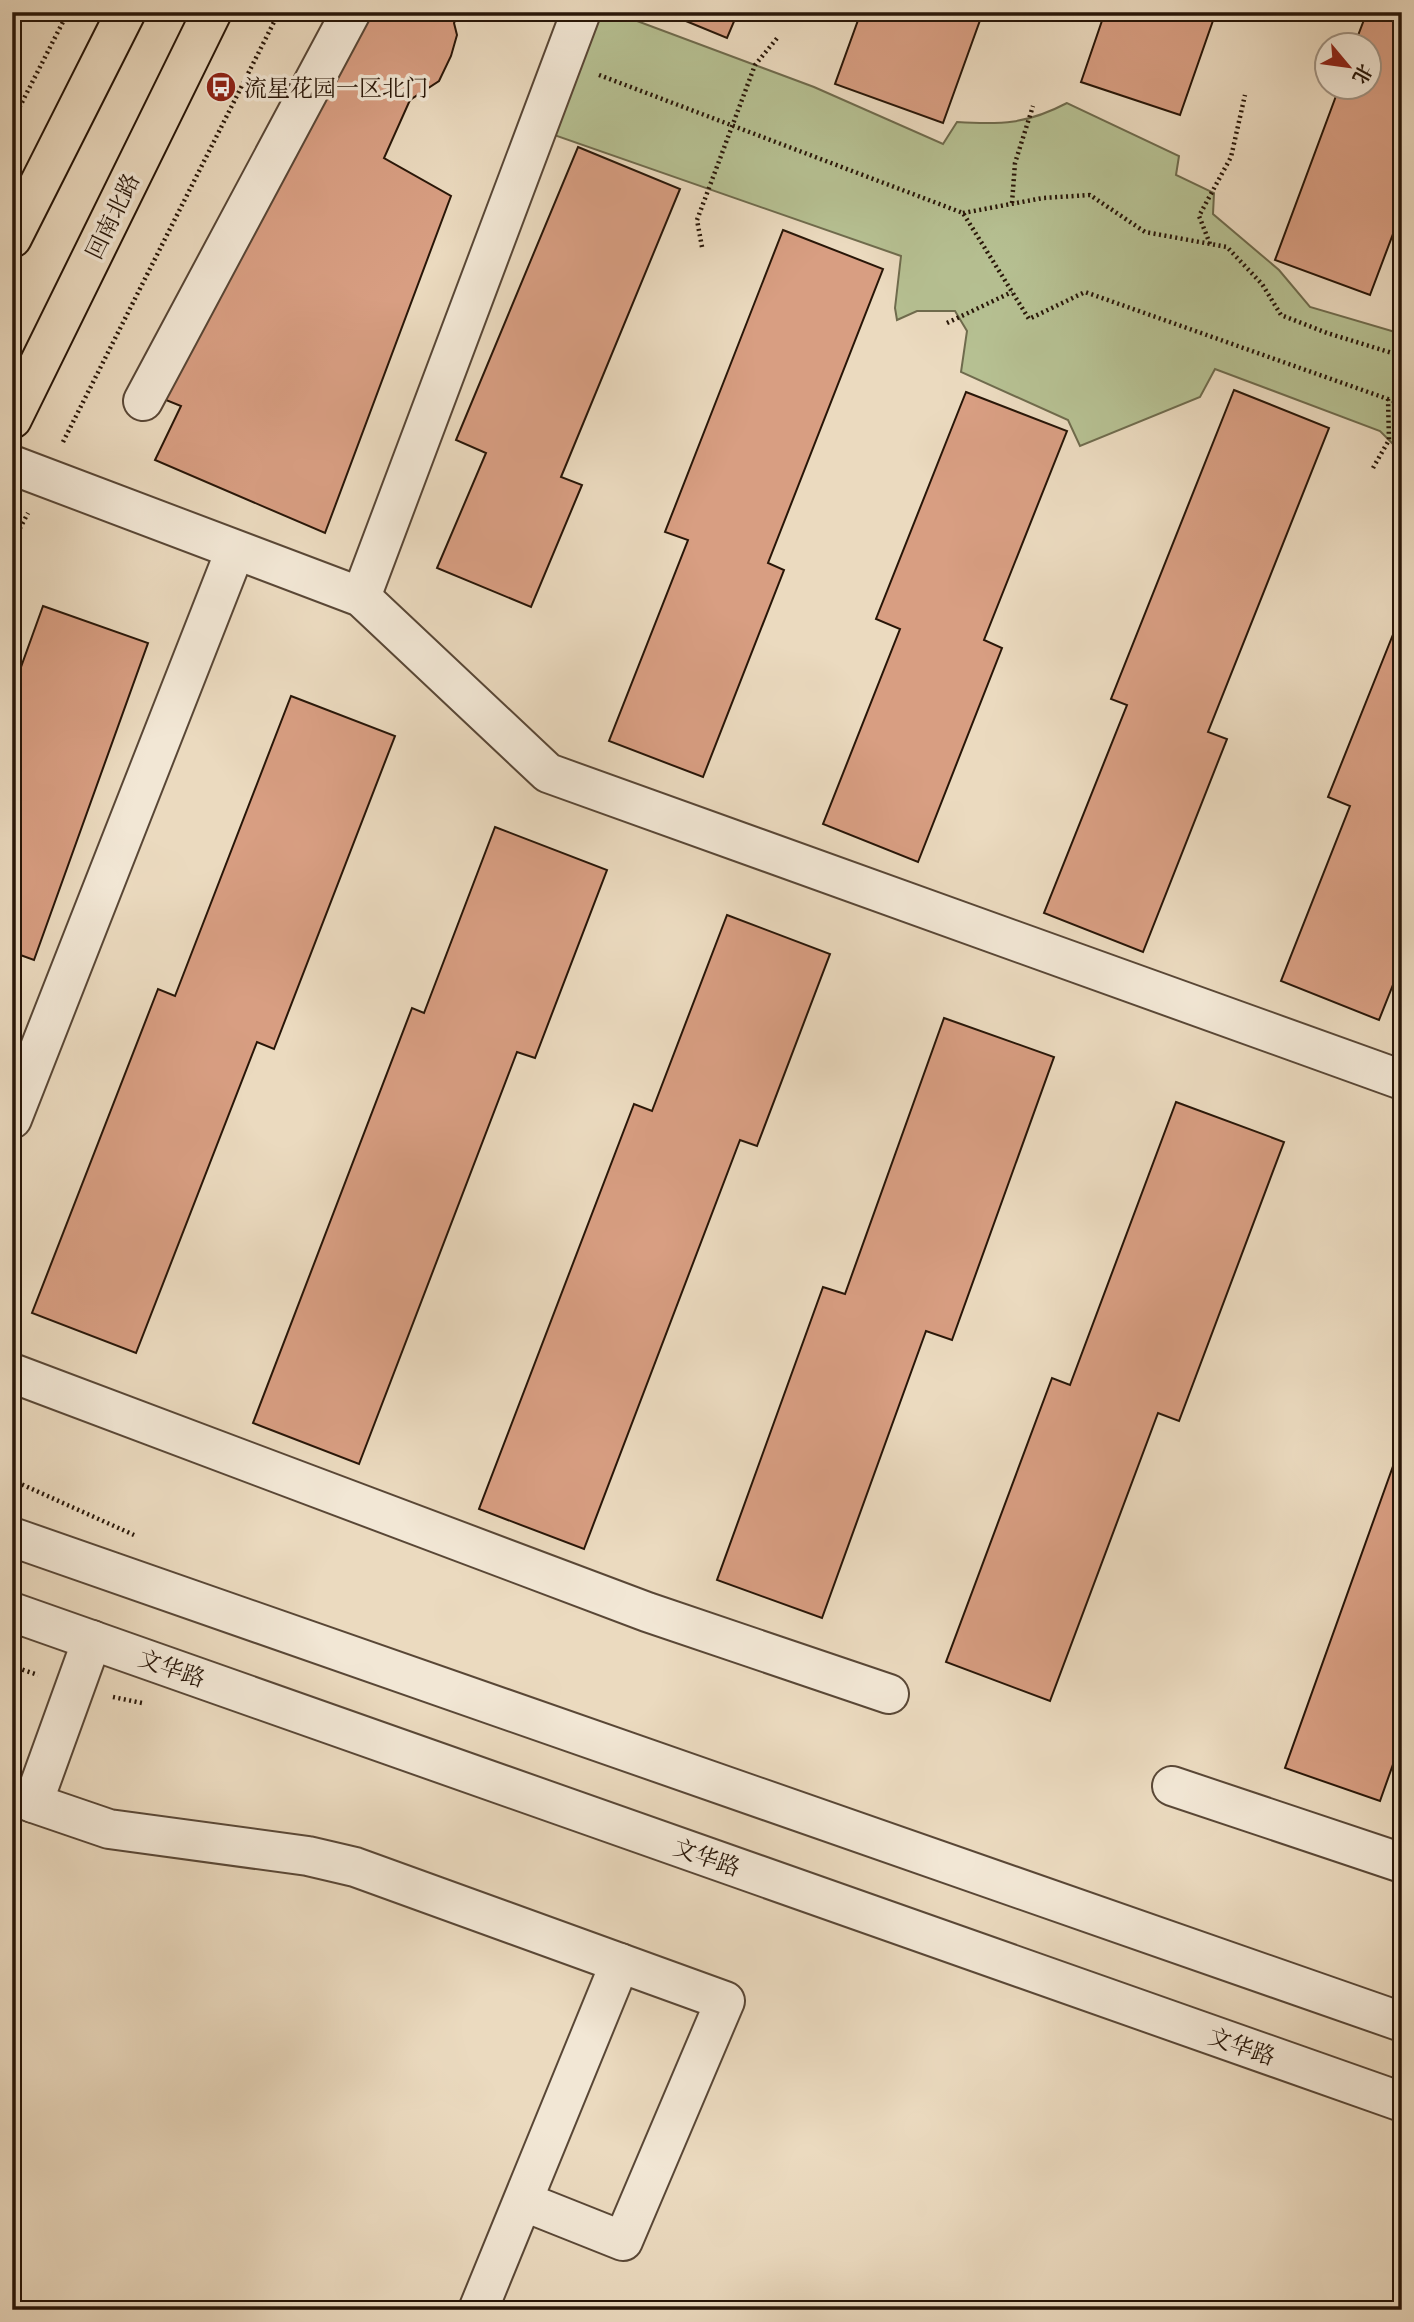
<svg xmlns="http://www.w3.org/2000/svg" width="1414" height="2322" viewBox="0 0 1414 2322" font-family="'Gentium Book Plus','Noto Serif SC',serif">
<rect width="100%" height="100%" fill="#ebdabf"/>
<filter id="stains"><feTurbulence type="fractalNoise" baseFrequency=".00286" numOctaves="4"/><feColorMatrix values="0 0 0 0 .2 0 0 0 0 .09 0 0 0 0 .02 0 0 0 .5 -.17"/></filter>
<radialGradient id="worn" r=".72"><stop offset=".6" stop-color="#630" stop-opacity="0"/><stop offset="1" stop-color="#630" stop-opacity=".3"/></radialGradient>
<path fill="#b6c092" stroke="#6f6b4d" stroke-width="2" d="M602,12h11l201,75 129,57 14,-22c44,3 70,2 110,-19l112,53 -3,19 38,18 -1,21 66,56 31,37 92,27v119l-22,-22 -165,-62 -15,28 -120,49 -12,-26 -107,-48 6,-41 -12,-20h-38l-20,9 -2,-12 6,-52 -347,-121z"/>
<g fill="#d89e82" stroke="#281608" stroke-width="2">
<path d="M365,12h94l-5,11 3,12 -6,21 -12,25 -29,19 -26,58 67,38 -126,337 -170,-73 26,-54 -20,-8z"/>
<path d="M664,12h74l-11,26z"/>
<path d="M861,12h122l-40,111 -108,-39z"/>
<path d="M1105,12h111l-36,103 -99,-33z"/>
<path d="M1367,12h35v198l-32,85 -95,-35 64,-172h29v-42h-14z"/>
<path d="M578,147l102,42 -119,288 21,8 -51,122 -94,-39 49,-115 -30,-13z"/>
<path d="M783,230l100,39 -115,294 16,7 -81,207 -94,-36 79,-201 -23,-8z"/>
<path d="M1234,390l95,38 -121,304 19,7 -84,213 -99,-39 83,-208 -16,-6z"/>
<path d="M966,392l101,39 -83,209 18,8 -84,214 -95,-38 77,-195 -24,-10z"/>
<path d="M43,606l105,37 -114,317 -22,-8v-260z"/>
<path d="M1402,612v350l-23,58 -98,-39 69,-175 -22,-9z"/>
<path d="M291,696l104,40 -121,313 -17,-7 -121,311 -104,-40 126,-324 17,7z"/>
<path d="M495,827l112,43 -72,188 -18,-6 -158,412 -106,-41 159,-415 12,5z"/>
<path d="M727,915l103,39 -73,192 -17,-6 -156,409 -105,-40 155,-405 18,7z"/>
<path d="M944,1018l110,39 -102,283 -26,-9 -104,287 -105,-38 106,-293 22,7z"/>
<path d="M1176,1102l108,40 -105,279 -21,-8 -108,288 -104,-39 106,-284 18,7z"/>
<path d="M1402,1441v298l-22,62 -95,-33z"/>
</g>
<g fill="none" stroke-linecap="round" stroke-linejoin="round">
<g stroke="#594736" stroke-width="42">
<g id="minor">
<path d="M143,401l208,-389"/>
<path d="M12,465l349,132 187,176 854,307"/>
<path d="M361,597l220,-585"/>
<path d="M12,1119l223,-568"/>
<path d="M12,1373l635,239 242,82"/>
<path d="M12,1537l1390,485"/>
<path d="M12,1612l1390,490"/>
<path d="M1172,1786l230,77"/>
<path d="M12,1795l21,8 59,-163"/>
<path d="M33,1803l76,26 199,27 47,11 370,134 -102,240 -98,-39"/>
<path d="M478,2310l142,-347"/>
</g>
</g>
<g stroke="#281608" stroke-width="42">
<g id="major">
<path d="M12,238l114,-226"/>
<path d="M12,419l200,-407"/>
</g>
</g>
<g stroke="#281608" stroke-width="4.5" stroke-dasharray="2 3.5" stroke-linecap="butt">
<path d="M599,75l364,138 66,106 56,-27 317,112"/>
<path d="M12,122l56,-110"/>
<path d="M1012,203l3,-40 18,-57"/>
<path d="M963,213l80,-15 47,-3 55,37 82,15 35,37 19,31 46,18 75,23"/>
<path d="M1210,244l-11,-28 32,-59 14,-62"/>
<path d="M702,247l-5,-27 58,-155 23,-28"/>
<path d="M947,323l65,-31"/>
<path d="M63,442l216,-430"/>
<path d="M1373,468l16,-28 -1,-41"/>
<path d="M12,543l16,-30"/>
<path d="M12,1480l122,55"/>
<path d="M12,1666l26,9"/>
<path d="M113,1697l29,6"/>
</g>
<use href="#minor" stroke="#f2e7d5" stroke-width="38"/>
<use href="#major" stroke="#ebdabf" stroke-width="38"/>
</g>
<defs>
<g id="bus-disc" transform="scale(1.575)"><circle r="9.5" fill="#8f2418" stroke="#f2e7d5"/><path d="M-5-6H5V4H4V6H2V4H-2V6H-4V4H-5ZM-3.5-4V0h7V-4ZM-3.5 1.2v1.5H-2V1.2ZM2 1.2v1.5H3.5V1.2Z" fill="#fff"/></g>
</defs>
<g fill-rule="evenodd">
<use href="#bus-disc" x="221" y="87"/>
</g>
<g text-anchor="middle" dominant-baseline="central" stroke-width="7" stroke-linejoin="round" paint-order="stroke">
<g font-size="23" fill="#281608" stroke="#f2e7d5" text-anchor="start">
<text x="244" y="87">流星花园一区北门</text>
</g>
<g font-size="23" fill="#281608" stroke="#f2e7d5">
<text transform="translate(112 216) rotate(-64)">回南北路</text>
<text transform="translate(172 1668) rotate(19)">文华路</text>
<text transform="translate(707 1857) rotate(19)">文华路</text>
<text transform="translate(1242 2046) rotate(19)">文华路</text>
</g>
</g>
<rect width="1414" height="2322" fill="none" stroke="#ebdabf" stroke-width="42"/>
<rect x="14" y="14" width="1386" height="2294" fill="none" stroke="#281608" stroke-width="3.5"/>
<rect x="21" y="21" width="1372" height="2280" fill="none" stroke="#281608" stroke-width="2"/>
<g transform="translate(1348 66) rotate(119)"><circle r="33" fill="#f2e7d5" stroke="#a19383" stroke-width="2"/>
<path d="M0-5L12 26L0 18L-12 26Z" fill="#8f2418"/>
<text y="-10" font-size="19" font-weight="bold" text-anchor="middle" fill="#281608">北</text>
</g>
<rect width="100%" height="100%" filter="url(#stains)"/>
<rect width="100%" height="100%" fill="url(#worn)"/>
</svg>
